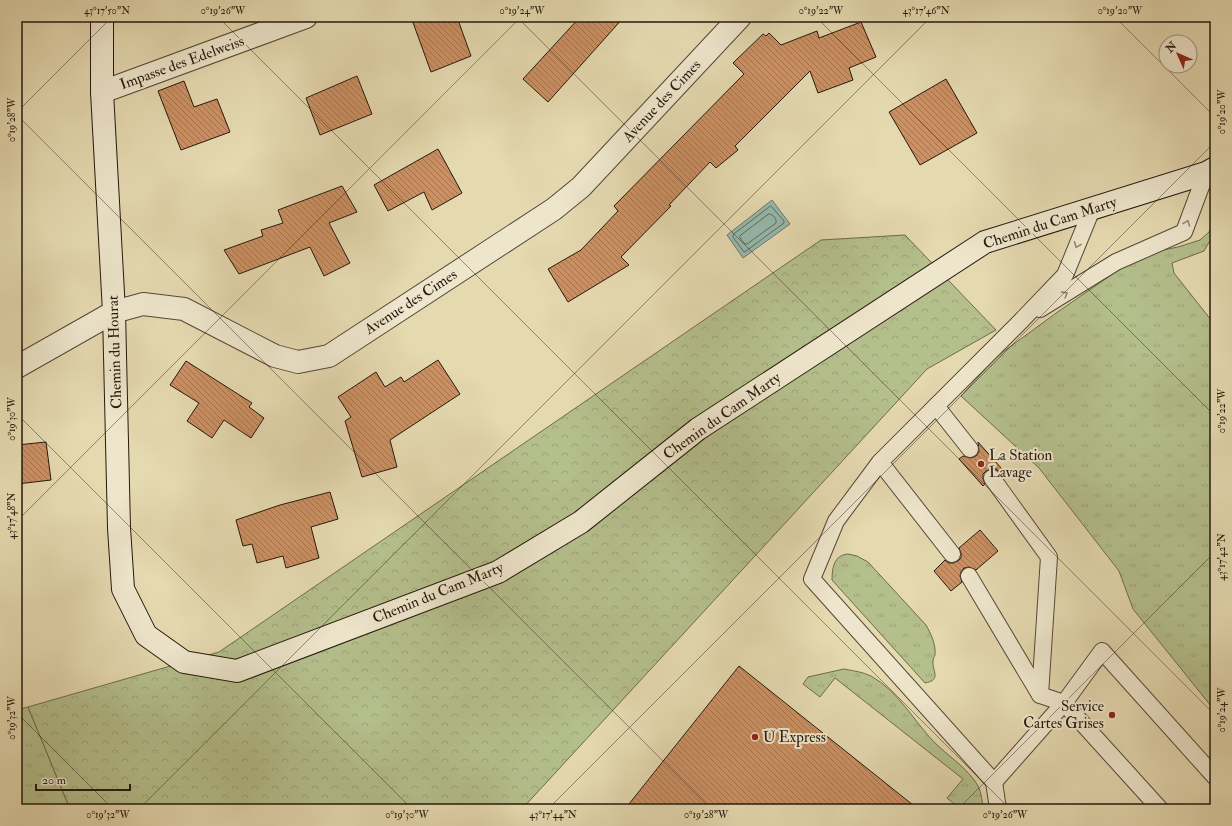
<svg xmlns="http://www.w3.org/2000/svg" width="1232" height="826" viewBox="0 0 1232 826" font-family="'IM FELL Double Pica',serif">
<defs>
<pattern id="grass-tufts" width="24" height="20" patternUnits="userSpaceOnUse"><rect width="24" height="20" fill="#b4bf8c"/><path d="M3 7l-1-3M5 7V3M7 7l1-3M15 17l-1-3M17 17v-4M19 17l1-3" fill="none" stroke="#9ba378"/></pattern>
<pattern id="forest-crowns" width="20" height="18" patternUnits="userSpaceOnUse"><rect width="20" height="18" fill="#b4bf8c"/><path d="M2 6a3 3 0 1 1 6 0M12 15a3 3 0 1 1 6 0" fill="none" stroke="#9ba378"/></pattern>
<pattern id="building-back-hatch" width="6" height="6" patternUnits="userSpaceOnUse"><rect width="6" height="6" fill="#cd9062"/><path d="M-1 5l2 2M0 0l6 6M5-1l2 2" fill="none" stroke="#a6754f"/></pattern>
</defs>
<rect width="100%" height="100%" fill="#e5d9b0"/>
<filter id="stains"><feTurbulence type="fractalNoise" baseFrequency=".005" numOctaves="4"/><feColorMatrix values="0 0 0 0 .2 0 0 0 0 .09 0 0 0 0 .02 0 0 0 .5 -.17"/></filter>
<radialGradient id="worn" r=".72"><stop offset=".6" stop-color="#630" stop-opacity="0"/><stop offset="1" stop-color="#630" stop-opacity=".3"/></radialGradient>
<g fill="url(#grass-tufts)" stroke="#6c6c4c">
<path d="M1215,220v12l-11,19 -32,12 2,10 41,52v386l-82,-102 -14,-38 -80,-103 -78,-72 35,-39 63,-46 68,-47 31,-13 20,-4 22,-7 9,-8z"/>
<path d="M848,554l9,2 11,6 58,63c5,9 10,19 9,30 -1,2 -2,4 -2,6 -1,10 9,19 -8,22l-93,-103c0,-12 2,-25 16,-26z"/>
<path d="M844,669c10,2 19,3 27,7 27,15 43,45 63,66 13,13 29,23 40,38 7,8 8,19 9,29h-23l-13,-11 16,-19 -128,-101 -15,19 -17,-13 5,-7z"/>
<path d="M28,707l42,102h-53v-99z"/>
</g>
<path fill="url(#forest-crowns)" stroke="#6c6c4c" d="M905,235l91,95 -69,39 -405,440h-452l-42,-102 191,-55 602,-412z"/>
<path fill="#96baae" stroke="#69796e" d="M772,200l18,24 -47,34 -16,-23z"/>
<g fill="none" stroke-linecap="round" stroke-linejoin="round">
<g stroke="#5e695e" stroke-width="1">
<path d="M771,206l13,15v2l-38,28 -2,1 -11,-15v-2z"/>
<path d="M769,214c4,0 8,5 7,9l-29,21h-2l-5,-6v-2z"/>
</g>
</g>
<g fill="url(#building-back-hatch)" stroke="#25180d">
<path d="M411,17h46l14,39 -40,16z"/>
<path d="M580,17h44l-76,85 -25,-23z"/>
<path d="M861,22l15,35 -27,11 4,12 -35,13 -8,-22 -75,75 3,4 -22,18 -6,-6 -41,43 2,1 -50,51 8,8 -61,37 -20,-33 33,-19 37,-39 -4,-5 130,-132 -11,-11 30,-29 3,2 3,-3 12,12 36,-14 2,7z"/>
<path d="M357,76l15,38 -52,21 -14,-37z"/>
<path d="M946,79l31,54 -57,32 -31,-53z"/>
<path d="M184,81l10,26 23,-8 13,33 -49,18 -23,-59z"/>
<path d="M438,149l24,44 -30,17 -8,-18 -36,19 -14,-26z"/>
<path d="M342,186l15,26 -28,11 21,40 -26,13 -14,-29 -71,27 -15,-24 39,-14 -2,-6 22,-7 -5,-13z"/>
<path d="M438,360l22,34 -70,46 7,27 -35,10 -17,-56 6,-4 -13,-20 38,-25 9,15 16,-10 3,5z"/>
<path d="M186,361l66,42 -3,4 15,11 -13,20 -27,-18 -12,18 -25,-17 12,-18 -29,-18z"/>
<path d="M46,442l5,38 -34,4v-39z"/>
<path d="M978,442l24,27 -3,3 -3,-3h-5l-5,2 -3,3v5l2,5 -2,2 -24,-27 4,-3 8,2 5,-2 3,-4z"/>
<path d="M330,492l8,27 -27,8 8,31 -33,10 -3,-12 -26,7 -5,-19 -9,2 -7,-26 44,-15z"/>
<path d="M980,530l18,21 -22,19 -7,-3 -5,1 -3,4 -1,4 2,6 -11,9 -17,-20 11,-11 4,3h4l5,-2 3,-3v-5l-2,-5z"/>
<path d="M739,666l179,143h-293z"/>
</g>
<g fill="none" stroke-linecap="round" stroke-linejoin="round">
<g stroke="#554836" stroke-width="18">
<g id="lane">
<path d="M1092,209l-27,66 -45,47 -140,140 -44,59 -24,58 182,203 70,-79 96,106"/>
<path d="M1040,309l76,-47 68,-30 22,-59"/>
<path d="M936,406l34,43"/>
<path d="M880,462l72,92"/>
<path d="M992,478l57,79 -9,138"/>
<path d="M969,576l71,119 24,8 38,-52 113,126"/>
<path d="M994,782l4,27"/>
</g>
</g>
<g stroke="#554836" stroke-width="24">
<g id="street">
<path d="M102,92l204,-75"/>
<path d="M17,367l97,-55 29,-8 41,5 91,47 23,6 31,-6 225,-147 27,-22 159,-170"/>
</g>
</g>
<g stroke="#25180d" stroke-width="24">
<path id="secondary" d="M102,17v75l12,220 5,216 4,61 23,46 38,27 53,9 261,-99 83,-50 117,-93 287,-187 221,-69 9,-5"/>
</g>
<use href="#lane" stroke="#eee6cc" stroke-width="16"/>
<use href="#street" stroke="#eee6cc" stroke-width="22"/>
<use href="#secondary" stroke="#eee6cc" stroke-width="22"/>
</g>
<defs><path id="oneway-chevron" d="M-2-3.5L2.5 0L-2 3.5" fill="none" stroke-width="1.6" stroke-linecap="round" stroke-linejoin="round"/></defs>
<g stroke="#948976">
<use href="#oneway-chevron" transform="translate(1187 223) rotate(-70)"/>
<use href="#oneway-chevron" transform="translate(1077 245) rotate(112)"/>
<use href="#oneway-chevron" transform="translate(1065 294) rotate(-32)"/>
</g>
<path fill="none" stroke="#25180d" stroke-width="1" stroke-opacity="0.45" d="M218,17l792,792M517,17l698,698M816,17l399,399M1115,17l100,100M17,112l95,-95M17,115l694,694M17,414l395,395M17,521l504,-504M17,713l96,96M139,809l792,-792M548,809l667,-667M958,809l257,-257"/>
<g fill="#8f2418" stroke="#eee6cc" stroke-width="1.5">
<circle cx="981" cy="464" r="4"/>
<circle cx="1112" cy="715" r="4"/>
<circle cx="755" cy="737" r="4"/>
</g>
<g text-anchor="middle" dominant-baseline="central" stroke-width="4" stroke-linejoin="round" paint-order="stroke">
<g font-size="15" fill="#25180d" stroke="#eee6cc">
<text transform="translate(182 63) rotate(-20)">Impasse des Edelweiss</text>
<text transform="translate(662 101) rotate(-47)">Avenue des Cimes</text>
<text transform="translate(1050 223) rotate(-18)">Chemin du Cam Marty</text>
<text transform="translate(411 302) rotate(-33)">Avenue des Cimes</text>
<text transform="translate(115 352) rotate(-92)">Chemin du Hourat</text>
<text transform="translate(722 416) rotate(-35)">Chemin du Cam Marty</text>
<text transform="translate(438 593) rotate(-22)">Chemin du Cam Marty</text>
</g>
<g font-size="15" fill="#25180d" stroke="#eee6cc" text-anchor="start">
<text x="989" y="455">La Station<tspan x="989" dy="17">Lavage</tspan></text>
<text x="1104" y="706" text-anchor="end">Service<tspan x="1104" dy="17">Cartes Grises</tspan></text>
<text x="763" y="737">U Express</text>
</g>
</g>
<rect width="1232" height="826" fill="none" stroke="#e5d9b0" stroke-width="44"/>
<g transform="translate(1178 54) rotate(315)"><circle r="19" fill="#eee6cc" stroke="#9e9480"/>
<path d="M0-3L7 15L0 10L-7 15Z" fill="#8f2418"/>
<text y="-6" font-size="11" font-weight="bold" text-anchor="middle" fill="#25180d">N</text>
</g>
<path d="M36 784v6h94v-6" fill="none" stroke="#25180d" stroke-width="2"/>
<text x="42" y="784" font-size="12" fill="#25180d" stroke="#eee6cc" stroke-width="3" paint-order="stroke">20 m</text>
<rect x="22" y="22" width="1188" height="782" fill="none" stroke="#25180d" stroke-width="1.5"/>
<g font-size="10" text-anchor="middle" fill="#25180d">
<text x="107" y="14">43°17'50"N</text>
<text x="223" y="14">0°19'26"W</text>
<text x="522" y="14">0°19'24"W</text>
<text x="821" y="14">0°19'22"W</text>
<text x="926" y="14">43°17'46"N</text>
<text x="1120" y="14">0°19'20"W</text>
<text transform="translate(1221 112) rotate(-90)" y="4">0°19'20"W</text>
<text transform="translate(11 120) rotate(-90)" y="4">0°19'28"W</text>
<text transform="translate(1221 411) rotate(-90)" y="4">0°19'22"W</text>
<text transform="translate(11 419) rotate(-90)" y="4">0°19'30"W</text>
<text transform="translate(11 516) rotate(-90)" y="4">43°17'48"N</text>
<text transform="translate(1221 557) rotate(-90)" y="4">43°17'42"N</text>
<text transform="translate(1221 710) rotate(-90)" y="4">0°19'24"W</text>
<text transform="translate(11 718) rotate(-90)" y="4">0°19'32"W</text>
<text x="108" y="818">0°19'32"W</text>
<text x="407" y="818">0°19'30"W</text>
<text x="553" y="818">43°17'44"N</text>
<text x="706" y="818">0°19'28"W</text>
<text x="1005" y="818">0°19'26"W</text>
</g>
<rect width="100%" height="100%" filter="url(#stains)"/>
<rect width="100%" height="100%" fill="url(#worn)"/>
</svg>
